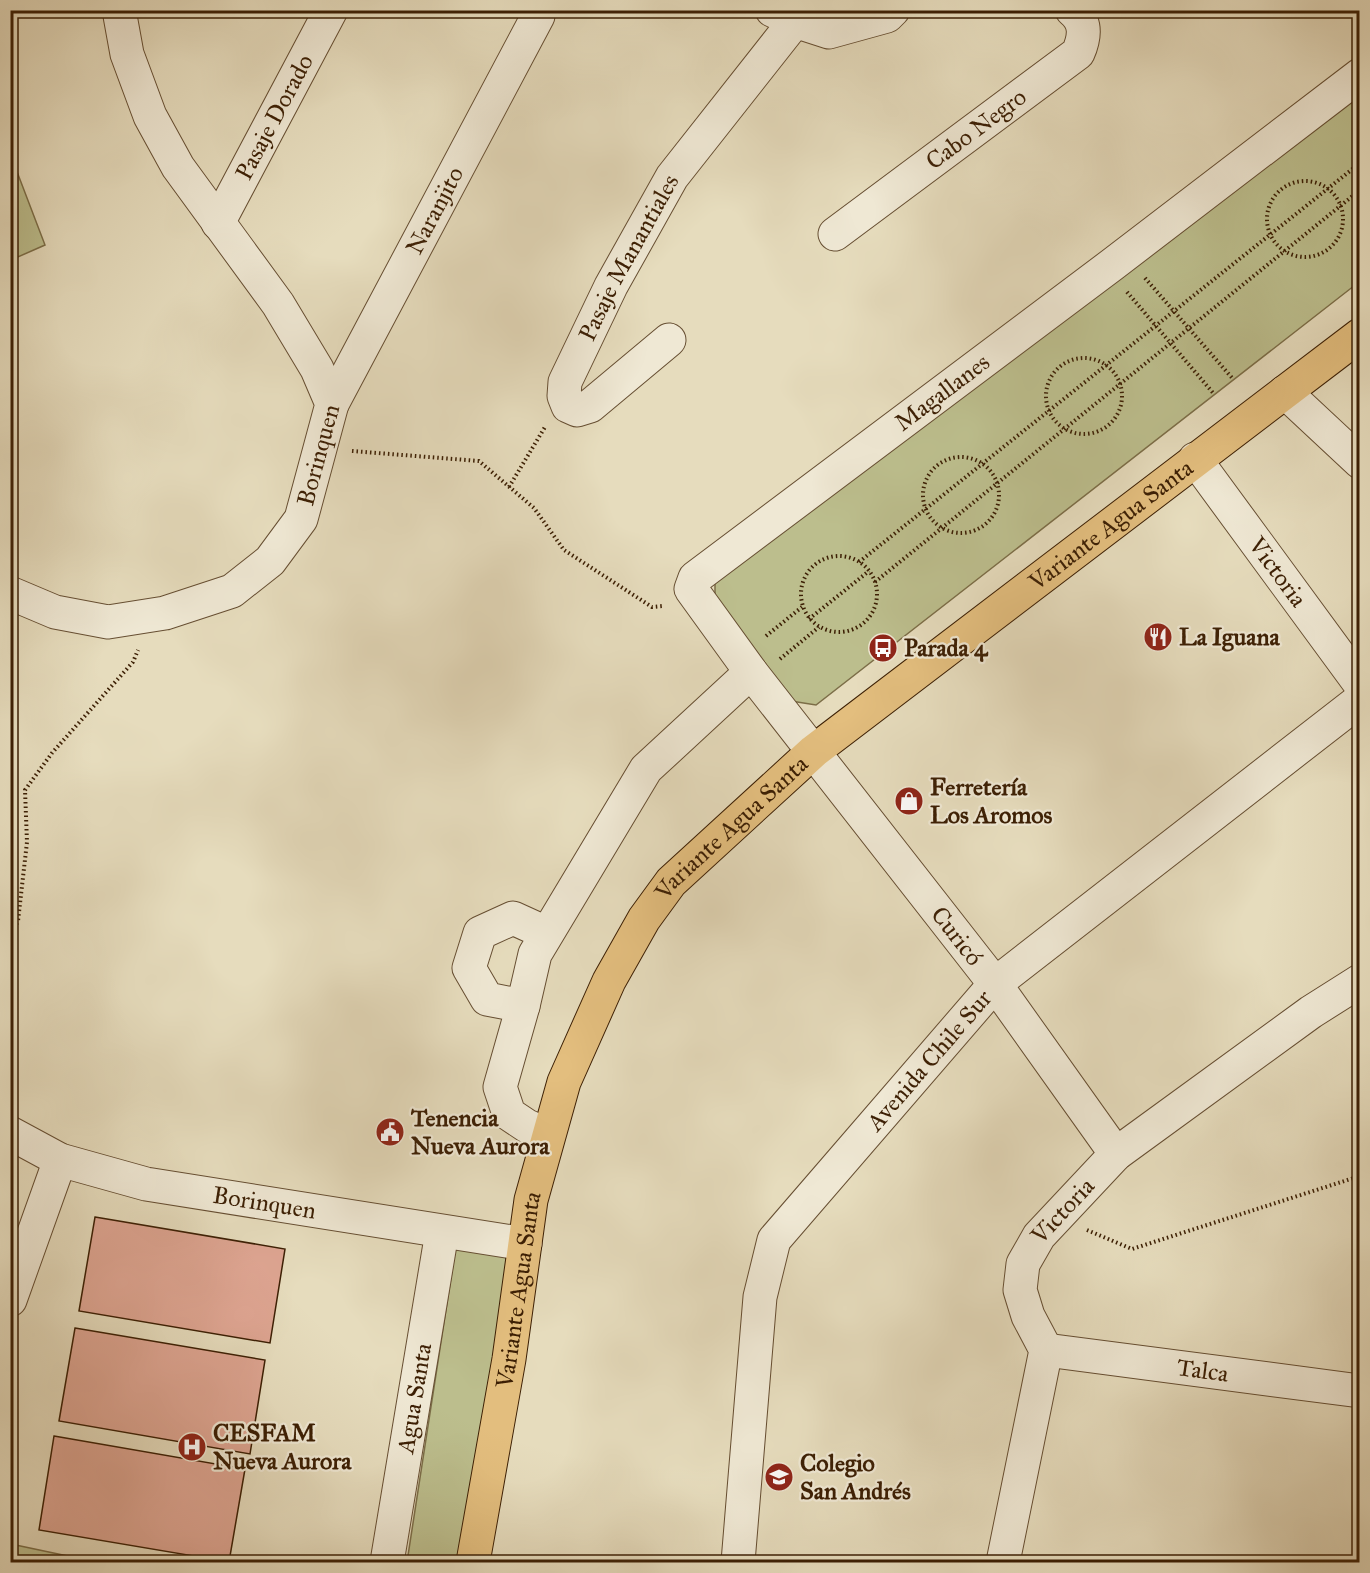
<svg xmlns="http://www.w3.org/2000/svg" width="1370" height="1573" viewBox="0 0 1370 1573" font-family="'IM FELL Great Primer',serif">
<rect width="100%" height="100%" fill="#e6dcbd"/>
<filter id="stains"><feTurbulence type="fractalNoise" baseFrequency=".00333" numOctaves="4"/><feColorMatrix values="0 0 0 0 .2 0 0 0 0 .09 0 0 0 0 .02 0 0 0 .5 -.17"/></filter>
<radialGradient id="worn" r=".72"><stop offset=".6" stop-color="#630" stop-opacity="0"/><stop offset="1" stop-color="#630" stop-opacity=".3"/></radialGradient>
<g fill="#bcbe8d" stroke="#7c6e48" stroke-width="1.5">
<path d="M1359,87v195l-543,423 -25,-4 -76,-99v-25z"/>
<path d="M11,156l34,89 -34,15h-1z"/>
<path d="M456,1245l58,9 -50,308h-57z"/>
<path d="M11,1544l85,18h-85z"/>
</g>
<g fill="#dea592" stroke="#3c1f04" stroke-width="1.5">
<path d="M95,1217l190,32 -15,94 -191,-32z"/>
<path d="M75,1328l190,32 -15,94 -191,-33z"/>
<path d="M54,1436l191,33 -16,93 -190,-32z"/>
</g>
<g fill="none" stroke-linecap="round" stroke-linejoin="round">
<g stroke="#664e32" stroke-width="35">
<g id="minor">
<path d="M772,10l23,11 34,11 58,-16 6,-6"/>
<path id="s1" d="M218,223l113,-213"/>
<path id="s2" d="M835,234l243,-181c7,-16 9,-31 -6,-43"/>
<path id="s3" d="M669,340l-79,66 -13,4 -9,-4 -4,-10 1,-14 46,-96 61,-109 123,-156"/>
<path d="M1285,392l75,70"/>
<path id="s4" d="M332,404l206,-388"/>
<path id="s5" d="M1195,459l165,225"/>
<path id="s6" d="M10,593l45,19 53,10 57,-9 67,-22 38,-30 31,-42 31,-115 -15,-35 -39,-65 -100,-137 -28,-51 -23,-62 -8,-44"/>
<path d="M523,1006l-36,-7 -18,-31 11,-35 33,-15 33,15"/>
<path id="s7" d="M10,1133l50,27 86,24 379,60"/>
<path d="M548,1135l-21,-9 -18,-12 -9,-27 23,-81 12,-52 111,-185 105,-97"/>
<path id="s8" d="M1116,1154l-121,-170 -244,-312 -60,-83 4,-11 418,-314 247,-189"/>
<path d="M10,1300l50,-140"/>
<path id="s9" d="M1046,1350l314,41"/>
<path id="s10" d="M387,1562l55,-330"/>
<path id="s11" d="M738,1562l22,-265 14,-57 221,-256 365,-284"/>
<path id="s12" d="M1003,1562l43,-212 -18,-34 -8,-26 3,-26 16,-28 77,-82 195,-142 49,-31"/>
</g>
</g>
<g stroke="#3c1f04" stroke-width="35">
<g id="major">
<path id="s13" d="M473,1562l36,-203 22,-159 33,-118 45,-101 35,-62 27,-37 143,-131 546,-416"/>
</g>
</g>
<g stroke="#3c1f04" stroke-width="4" stroke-dasharray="1.5 3" stroke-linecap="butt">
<circle cx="1305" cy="219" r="38"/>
<path d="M1354,194l6,8"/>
<path d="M1145,278l88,101"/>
<path d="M1127,292l87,102"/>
<circle cx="1084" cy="396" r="38"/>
<path d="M352,451l127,10 55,47 30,42 88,57 11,-1"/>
<circle cx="961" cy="495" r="38"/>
<path d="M509,487l36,-60"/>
<circle cx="839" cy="594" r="38"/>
<path d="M859,562l501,-399"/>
<path d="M875,582l485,-392"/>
<path d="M809,619l60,-48"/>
<path d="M766,636l36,-29"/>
<path d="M780,659l39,-32"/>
<path d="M10,936l8,-15 9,-79 -2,-52 27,-37 81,-91 5,-12"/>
<path d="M1087,1230l45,19 228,-73"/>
</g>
<use href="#minor" stroke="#efe8d4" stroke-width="33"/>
<use href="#major" stroke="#e3be7e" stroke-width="33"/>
</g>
<defs>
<g id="restaurant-disc" transform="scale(1.5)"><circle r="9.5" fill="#8f2418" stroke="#efe8d4"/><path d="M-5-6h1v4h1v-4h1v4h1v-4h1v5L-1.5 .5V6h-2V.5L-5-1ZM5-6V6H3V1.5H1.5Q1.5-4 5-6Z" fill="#fff"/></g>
<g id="bus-disc" transform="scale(1.5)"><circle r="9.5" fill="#8f2418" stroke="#efe8d4"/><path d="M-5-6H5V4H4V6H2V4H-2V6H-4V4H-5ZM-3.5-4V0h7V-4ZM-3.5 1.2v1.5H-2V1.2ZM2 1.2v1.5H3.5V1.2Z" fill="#fff"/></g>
<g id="shop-disc" transform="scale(1.5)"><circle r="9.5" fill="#8f2418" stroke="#efe8d4"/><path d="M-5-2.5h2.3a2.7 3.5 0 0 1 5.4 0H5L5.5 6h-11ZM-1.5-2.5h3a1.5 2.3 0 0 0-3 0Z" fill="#fff"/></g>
<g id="civic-disc" transform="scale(1.5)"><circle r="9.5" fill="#8f2418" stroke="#efe8d4"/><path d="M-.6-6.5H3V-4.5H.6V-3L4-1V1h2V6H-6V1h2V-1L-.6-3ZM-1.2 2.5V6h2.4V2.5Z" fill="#fff"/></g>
<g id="hospital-disc" transform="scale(1.5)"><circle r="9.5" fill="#8f2418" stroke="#efe8d4"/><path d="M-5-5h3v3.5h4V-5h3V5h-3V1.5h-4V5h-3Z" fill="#fff"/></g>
<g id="school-disc" transform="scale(1.5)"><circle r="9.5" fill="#8f2418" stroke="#efe8d4"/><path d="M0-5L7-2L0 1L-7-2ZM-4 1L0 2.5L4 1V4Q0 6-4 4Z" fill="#fff"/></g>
</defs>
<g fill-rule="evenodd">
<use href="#restaurant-disc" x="1158" y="637"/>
<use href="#bus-disc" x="883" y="648"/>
<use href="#shop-disc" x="909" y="801"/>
<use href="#civic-disc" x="390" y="1132"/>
<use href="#hospital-disc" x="192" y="1447"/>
<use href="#school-disc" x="779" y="1477"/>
</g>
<g text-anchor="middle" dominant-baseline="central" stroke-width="4.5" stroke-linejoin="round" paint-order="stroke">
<g font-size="24" fill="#3c1f04" stroke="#efe8d4">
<text stroke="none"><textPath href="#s1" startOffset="120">Pasaje Dorado</textPath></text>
<text stroke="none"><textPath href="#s2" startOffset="176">Cabo Negro</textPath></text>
<text stroke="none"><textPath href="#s4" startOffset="219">Naranjito</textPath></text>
<text stroke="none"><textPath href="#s3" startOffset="291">Pasaje Manantiales</textPath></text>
<text stroke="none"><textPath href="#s8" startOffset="1028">Magallanes</textPath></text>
<text stroke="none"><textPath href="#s6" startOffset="398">Borinquen</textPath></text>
<text stroke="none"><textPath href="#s13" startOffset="1284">Variante Agua Santa</textPath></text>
<text stroke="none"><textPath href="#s5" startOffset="140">Victoria</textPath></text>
<text stroke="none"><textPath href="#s13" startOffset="798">Variante Agua Santa</textPath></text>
<text transform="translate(957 936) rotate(52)">Curicó</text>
<text stroke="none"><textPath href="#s11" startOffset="562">Avenida Chile Sur</textPath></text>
<text stroke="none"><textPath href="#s7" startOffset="266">Borinquen</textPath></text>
<text stroke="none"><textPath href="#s12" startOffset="375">Victoria</textPath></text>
<text stroke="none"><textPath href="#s13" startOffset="276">Variante Agua Santa</textPath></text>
<text stroke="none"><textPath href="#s9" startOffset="158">Talca</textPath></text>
<text stroke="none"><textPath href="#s10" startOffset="166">Agua Santa</textPath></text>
</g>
<g font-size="24" font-weight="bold" fill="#3c1f04" stroke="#efe8d4" text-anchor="start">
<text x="1179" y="637">La Iguana</text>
<text x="904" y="648">Parada 4</text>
<text x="930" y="787">Ferretería<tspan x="930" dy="28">Los Aromos</tspan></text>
<text x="411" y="1118">Tenencia<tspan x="411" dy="28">Nueva Aurora</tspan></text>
<text x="213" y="1433">CESFAM<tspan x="213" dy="28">Nueva Aurora</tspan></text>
<text x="800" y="1463">Colegio<tspan x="800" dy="28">San Andrés</tspan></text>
</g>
</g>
<rect width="1370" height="1573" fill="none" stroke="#e6dcbd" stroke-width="36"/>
<rect x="12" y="12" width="1346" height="1549" fill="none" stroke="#3c1f04" stroke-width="3"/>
<rect x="18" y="18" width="1334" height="1537" fill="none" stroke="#3c1f04" stroke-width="1.5"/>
<rect width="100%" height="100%" filter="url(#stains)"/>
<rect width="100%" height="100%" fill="url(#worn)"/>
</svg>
